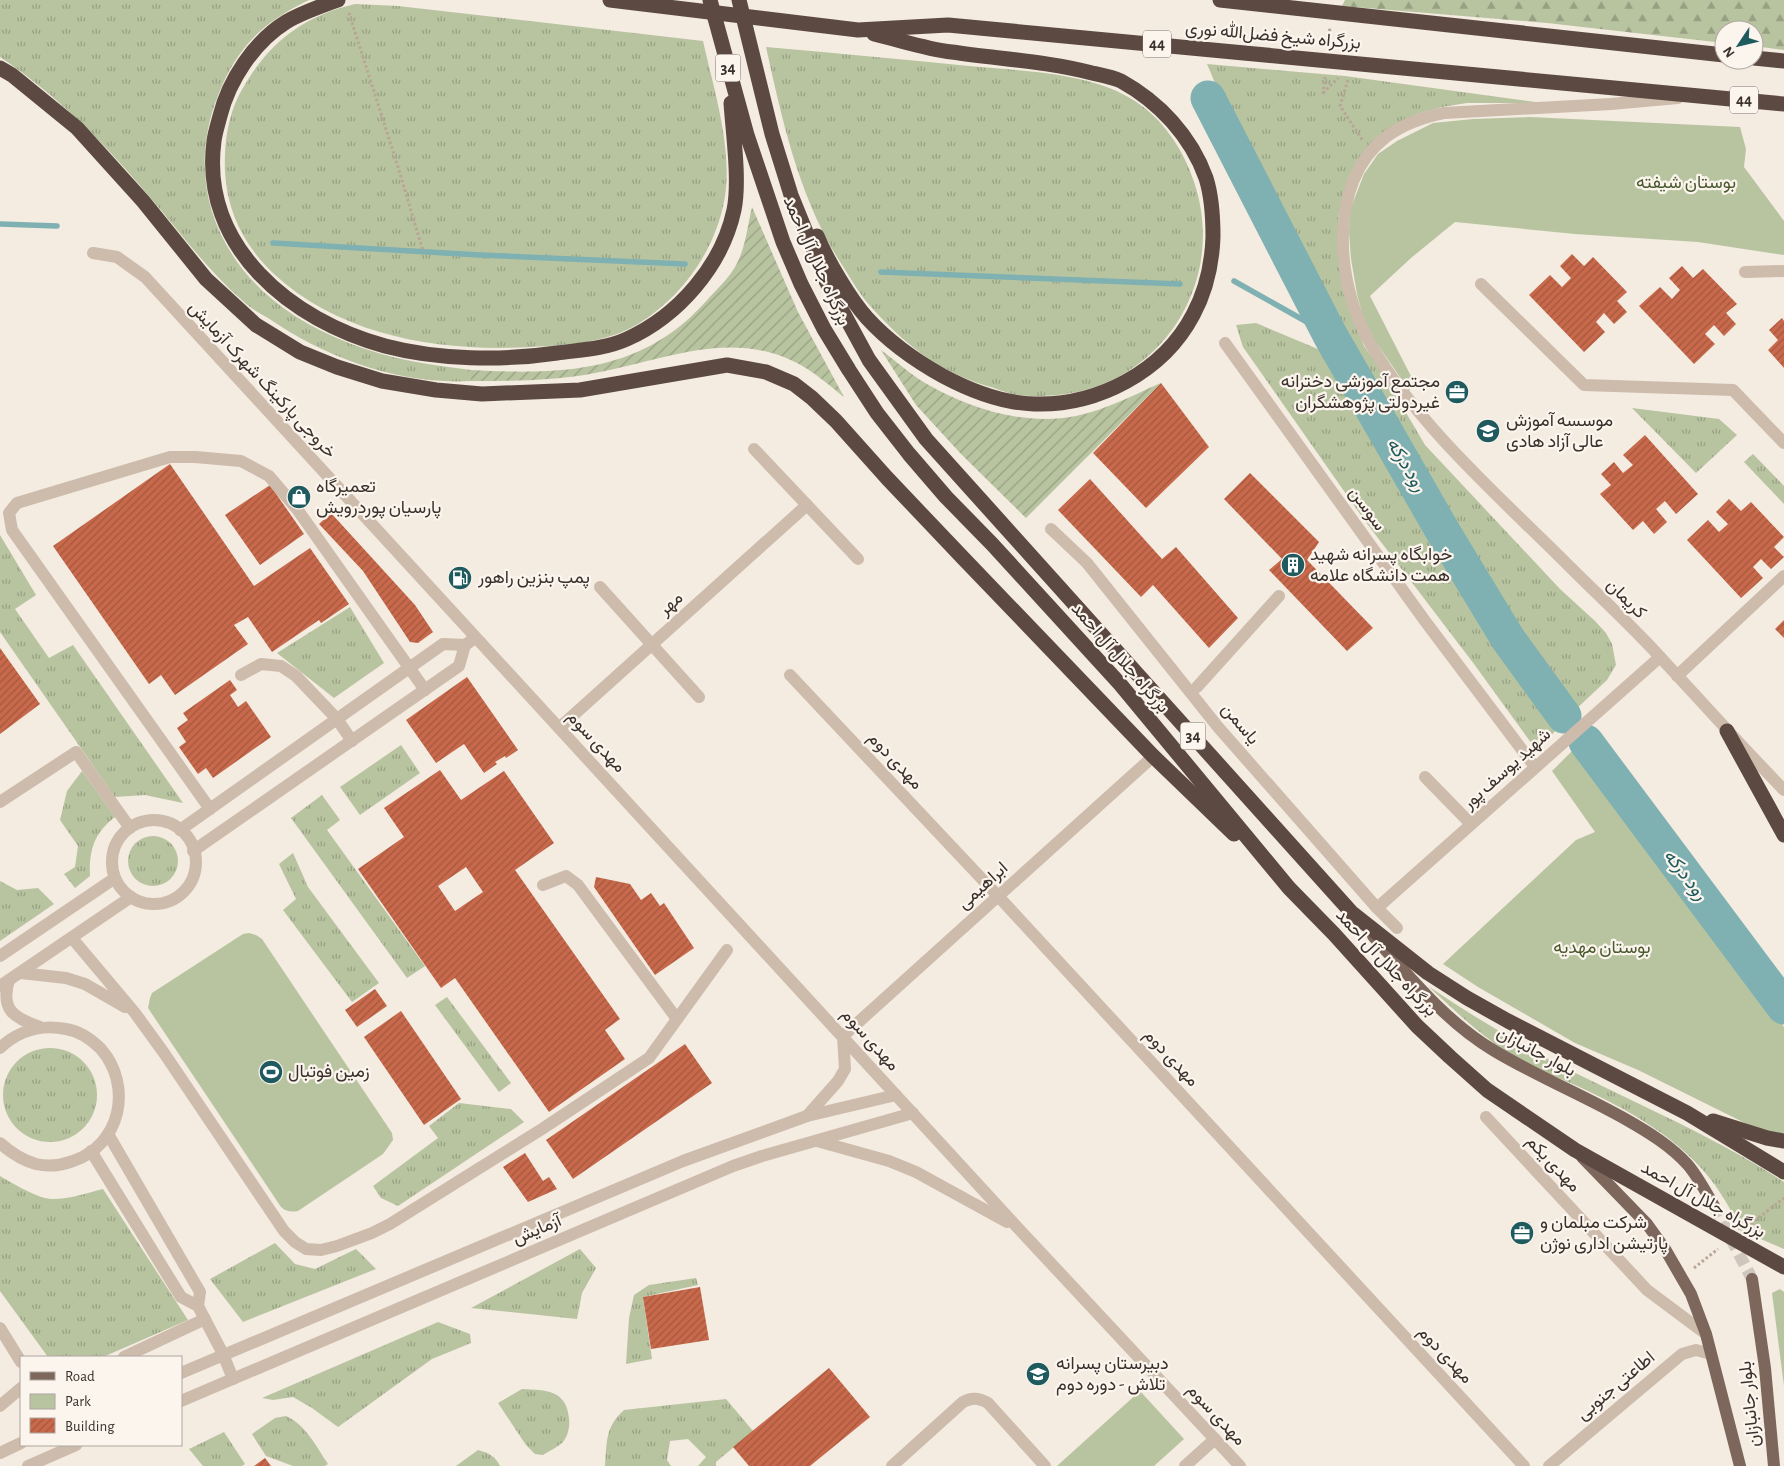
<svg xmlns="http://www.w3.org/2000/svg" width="1784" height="1466" viewBox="0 0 1784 1466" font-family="'Alegreya Sans',Vazirmatn,sans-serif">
<defs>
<pattern id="grass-tufts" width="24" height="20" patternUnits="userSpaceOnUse" patternTransform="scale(1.25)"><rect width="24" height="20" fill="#b8c4a0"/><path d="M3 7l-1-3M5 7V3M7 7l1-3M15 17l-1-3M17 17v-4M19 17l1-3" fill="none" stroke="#97a083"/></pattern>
<pattern id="forest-firs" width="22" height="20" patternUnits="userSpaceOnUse" patternTransform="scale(1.25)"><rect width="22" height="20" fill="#b8c4a0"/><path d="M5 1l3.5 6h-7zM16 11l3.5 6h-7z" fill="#97a083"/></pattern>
<pattern id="garden-furrows" width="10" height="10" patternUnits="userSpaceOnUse" patternTransform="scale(1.25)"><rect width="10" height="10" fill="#b8c4a0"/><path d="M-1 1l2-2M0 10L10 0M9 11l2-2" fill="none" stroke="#97a083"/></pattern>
<pattern id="building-hatch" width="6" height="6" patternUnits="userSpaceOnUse" patternTransform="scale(1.25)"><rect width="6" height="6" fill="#c8694b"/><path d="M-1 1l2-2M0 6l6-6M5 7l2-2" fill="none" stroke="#a4573f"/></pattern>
</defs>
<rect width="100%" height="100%" fill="#f4ebe1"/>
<g fill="url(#grass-tufts)">
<path d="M0,0h309c-20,10 -38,20 -54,36 -16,16 -28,36 -36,57 -36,87 -2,173 76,223 35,22 75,37 116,45 20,4 40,6 60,9v11c-71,4 -145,-23 -203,-63 -9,-5 -18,-10 -25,-17 -36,-31 -63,-69 -94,-105 -44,-52 -92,-101 -149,-139z"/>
<path d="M355,4l43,2 305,35c11,49 31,111 21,161 -10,50 -42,95 -86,122 -31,19 -71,21 -107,23 -90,5 -189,-10 -257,-73 -29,-27 -47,-62 -49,-102 -1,-26 2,-53 14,-77 27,-50 61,-78 116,-91z"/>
<path d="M766,47c68,6 135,12 203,19 51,5 117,6 161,32 31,18 53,50 64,84 34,99 -33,204 -137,213 -13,1 -26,2 -38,0 -9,-1 -17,-4 -25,-7 -55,-15 -92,-45 -129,-88 -8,-10 -14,-21 -21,-32 -44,-66 -61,-144 -78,-221z"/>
<path d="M1207,64l138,12 198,27h-76l-25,4 -25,7 -21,11 -50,62 -8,30v25l12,68 14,36 17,24 44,75 135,144 35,32 11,12 6,11 4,21 -9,15 -34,32 -41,-53 -144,-241 -83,-156 -84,-165z"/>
<path d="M1256,323l69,29 56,91 30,59 89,147 57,80 -20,22 -63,-87 -109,-143 -122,-174 -7,-22z"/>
<path d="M1632,408l87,11 18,16 -41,38z"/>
<path d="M1753,454l31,32v18l-40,-42z"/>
<path d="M0,535l36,60 -21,14 34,49 24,-13 110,158 -38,-8 -30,2 -115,-165z"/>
<path d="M350,607l34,56 -50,35 -57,-45z"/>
<path d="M401,745l19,28 -60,42 -20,-28z"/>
<path d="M82,771l33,46c-21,16 -26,33 -25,59l-15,12 -11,-14 11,-7 3,-21 -18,-26 7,-29z"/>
<path d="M322,795l18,25 -13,10 98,136 -18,12 -116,-160z"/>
<circle cx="153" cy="861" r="25"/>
<path d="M293,853l15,34 71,96 -27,19 -69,-92 13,-11 -17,-35z"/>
<path d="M0,881l17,9 21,-2 16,16 -54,37z"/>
<path d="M1428,986c40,27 81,52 124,75 77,40 159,73 232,121v67l-47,-20c-3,-17 -13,-30 -22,-44 -34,-47 -88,-76 -140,-100 -22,-9 -45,-19 -65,-31 -30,-19 -56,-44 -82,-68z"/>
<path d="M447,997l64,86 -12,9 -64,-87z"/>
<circle cx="50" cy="1095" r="47"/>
<path d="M459,1103l52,6 13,13 -126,84 -17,-8 -8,-12 65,-48 -9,-12z"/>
<path d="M0,1176c12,7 40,24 53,23 17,0 34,-6 50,-10l85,131 -85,37h-55l-48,-66z"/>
<path d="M275,1243l20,21 20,5 41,-20 20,20 -133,53 -33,-43z"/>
<path d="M580,1249l16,19 -14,25 -5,26 -106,-11z"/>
<path d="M696,1278l2,7 -55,12 9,62 -26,5 3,-46 5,-23 15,-10z"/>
<path d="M438,1322l32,12 1,9 -39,16 -94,68 -26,-19 -19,-11 -20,3 -11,-2z"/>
<path d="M522,1389c24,1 45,1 47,30 1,7 -1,17 -6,23 -5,5 -14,9 -20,13l-8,-1 -9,-9 -28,-42z"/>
<path d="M726,1399l27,32 -37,31v4h-18l8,-9 -18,-18 -18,2 -3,19 4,6h-66c2,-24 0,-39 19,-56z"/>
<path d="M286,1416c20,9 30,30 42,48l-3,2h-32l-27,-10 -14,-22 23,-16z"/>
<path d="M224,1432l21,32 -3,2h-39l-14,-17z"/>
<path d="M478,1450c11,3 17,6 22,16h-44z"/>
</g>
<path fill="url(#forest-firs)" d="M1345,0h439v50l-30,-4v-16h-30v13l-177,-20 -205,-17z"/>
<g fill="#b8c4a0">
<path d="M1530,117l210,10 6,22 -2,18 40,54v34l-86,-13 -123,-8 -120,-12 -44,36 -41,38 46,90 -7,4 -34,-49 -12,-24 -6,-23 -6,-35 -2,-27 1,-22 14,-36 14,-20 19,-13 36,-18 40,-4z"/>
<path d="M1573,750l211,277v109l-27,-7 -119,-59 -63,-27 -97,-56 -35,-23 133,-124 19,-8 -43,-61z"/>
<path d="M249,933l7,2 6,4 130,194 1,7 -10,14 -85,57c-7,1 -11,1 -17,-4l-133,-199 2,-10 2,-5 91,-59z"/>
<path d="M1780,1289l4,3v94l-12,-93z"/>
<path d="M1140,1391l44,48 -30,27h-97z"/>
</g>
<g fill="url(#garden-furrows)">
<path d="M752,207l46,105 46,85c-15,-12 -31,-26 -49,-35 -67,-33 -133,-1 -200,11 -40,8 -83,8 -124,8v-11c93,5 173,3 238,-72 11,-12 24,-24 30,-39 7,-16 9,-35 13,-52z"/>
<path d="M881,350c15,11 30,25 46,34 43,25 98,42 149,32 30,-6 57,-21 85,-33l-135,135 -65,-64 -45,-49z"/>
</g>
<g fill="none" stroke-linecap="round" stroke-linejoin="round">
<g stroke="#7fb0b2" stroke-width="5.5">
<path d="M0,224l57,2"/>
<path d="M273,243l207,12 205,9"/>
<path d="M881,272l299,12"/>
<path d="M1234,281l96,54"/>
</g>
<g stroke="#7fb0b2" stroke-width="35">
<path d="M1208,98l122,237 112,195 66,109 56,77"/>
<path d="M1586,742l198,265"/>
</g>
</g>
<g fill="url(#building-hatch)" fill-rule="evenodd">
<path d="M1572,254l12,12 9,-9 34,35 -10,9 10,11 -13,12 -10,-11 -8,9 9,10 -21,20 -55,-57 21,-20 12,12 9,-9 -11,-12z"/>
<path d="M1682,266l11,12 10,-9 34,35 -11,9 10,11 -12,12 -10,-11 -9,9 10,10 -21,20 -55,-58 21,-19 12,12 8,-9 -11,-12z"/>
<path d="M1782,318l2,3v47l-16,-18 10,-10 -9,-10z"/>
<path d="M1161,383l48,64 -63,61 -53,-55z"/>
<path d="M1645,435l53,59 -22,20 -11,-13 -9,8 11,13 -13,12 -11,-13 -10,9 -33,-36 11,-9 -10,-11 13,-12 9,11 10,-8 -10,-10z"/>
<path d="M170,464l84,122 56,-38 39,56 -28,19 -2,-3 -47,32 -24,-35 -14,8 14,19 -73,51 -14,-20 -12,9 -96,-138z"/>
<path d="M1250,473l69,69 -12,18 66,68 -26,23 -78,-81 13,-11 -58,-60z"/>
<path d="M1090,479l72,80 14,-12 62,71 -29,30 -56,-63 -12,12 -83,-87z"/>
<path d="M270,485l34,49 -44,31 -35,-50z"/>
<path d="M1729,499l12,12 10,-9 33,35 -10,10 10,10 -13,12 -10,-10 -8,8 10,11 -22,20 -54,-58 21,-20 11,12 9,-8 -12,-12z"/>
<path d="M331,513l84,92 18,27 -15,11 -8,-1 -47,-71 -44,-47z"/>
<path d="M1784,620v18l-9,-9z"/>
<path d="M0,648l40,56 -40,30z"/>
<path d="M467,677l51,73 -12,8 -1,-2 -10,6 2,2 -13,9 -20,-29 -28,19 -30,-43z"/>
<path d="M230,680l7,10 -7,5 8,12 8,-6 25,36 -58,41 -7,-10 -8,6 -19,-27 7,-5 -9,-14 11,-8 -5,-7z"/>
<path d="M440,770l21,30 43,-29 50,72 -39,27 105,149 -15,11 20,29 -76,53 -94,-134 -14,10 -83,-119 46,-32 -20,-29zM466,867l17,25 -28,19 -17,-25z"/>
<path d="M596,877l34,7 11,16 10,-7 9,13 4,-3 30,45 -39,27 -61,-88z"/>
<path d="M375,989l12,17 -30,21 -12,-17z"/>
<path d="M401,1011l60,88 -37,26 -60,-88z"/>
<path d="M685,1044l27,39 -139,96 -27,-39z"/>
<path d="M525,1153l18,28 6,-4 8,12 -29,13 -25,-35z"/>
<path d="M700,1287l9,53 -58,9 -8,-52z"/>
<path d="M829,1368l41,49 -60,49h-61l-16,-19z"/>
<path d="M265,1458l6,8h-17z"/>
</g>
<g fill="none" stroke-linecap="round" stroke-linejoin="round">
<path stroke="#cfc6bd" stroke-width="12" stroke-dasharray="12 6" stroke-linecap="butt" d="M1714,1206l38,73"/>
<g stroke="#b9a596" stroke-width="3" stroke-dasharray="2.5 2.5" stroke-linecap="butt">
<path d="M349,13l49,154 25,84"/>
<path d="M1328,46l2,-19"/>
<path d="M1348,80l-8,26 23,35"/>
<path d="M1323,93l15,-15"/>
<path d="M1323,94l2,-17"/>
<path d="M1747,1227l37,-29"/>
<path d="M1694,1268l24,-19"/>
</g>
<g stroke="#cdbbac" stroke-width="12">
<path d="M1678,98l-67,6 -167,9c-20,4 -41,11 -58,24 -60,46 -50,149 -15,208 50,84 129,152 198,221 31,31 63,60 92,92 41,44 81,89 123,132"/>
<path d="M93,253l24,4 28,20 872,950 223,239"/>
<path d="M1745,272l39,-1"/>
<path d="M1481,284l103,101 149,5 51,53"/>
<path d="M1225,343l200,278 110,146"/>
<path d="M754,449l104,110"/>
<path d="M1051,529l36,34 131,164 159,181 20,20 -10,-10"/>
<path d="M600,587l99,110"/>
<path d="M241,675l20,-11 20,2 15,10 41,43 15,22"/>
<path d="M790,675l208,221 526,570"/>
<path d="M1677,676l107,-100"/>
<path d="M1197,687l82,-91"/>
<path d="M559,728l248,-223"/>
<path d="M1425,777l46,47"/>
<path d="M0,802l76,-50 54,76"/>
<path d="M210,809l-198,-279 -3,-17 8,-10 153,-46h25l46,4 28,15 28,33 128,181"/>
<circle cx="154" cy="862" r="42"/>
<path d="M180,830l263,-186 22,1 10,-7"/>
<path d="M193,851l266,-185 6,-21"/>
<path d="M543,885l23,-9 12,9 99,134"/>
<path d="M1377,908l283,-251"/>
<path d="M72,938l63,75 29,40 120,178 11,11 11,7 15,1 16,-4 35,-13 18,-9 152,-95 107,-71 78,-108"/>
<path d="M0,956l115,-78"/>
<path d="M21,973l45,5 19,6 40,23"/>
<path d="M9,980c-9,30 5,38 31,47"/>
<path d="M0,986l131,-89"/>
<path d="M0,1048c18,-17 41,-24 66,-19 13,2 25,10 35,20 32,37 20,96 -28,112 -11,4 -25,6 -37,3 -14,-4 -25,-11 -36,-21"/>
<path d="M807,1116l31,-35 7,-12 -2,-33 304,-274"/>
<path d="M1486,1117l161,173 59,44"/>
<path d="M108,1134l92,158 -2,14"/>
<path d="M817,1141l72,20 27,11 91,50"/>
<path d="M91,1151l90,146 17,9 25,48 10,25"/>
<path d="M0,1328l21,34"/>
<path d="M124,1357l81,-38"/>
<path d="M181,1373l502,-212 124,-45 89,-21"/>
<path d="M181,1401l552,-235 29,-10 151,-43"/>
<path d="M0,1406l21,-18"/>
<path d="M0,1453l21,-10"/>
<path d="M28,1466l48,-21"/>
<path d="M892,1466l71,-64c9,-5 16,-4 25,1l57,63"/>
<path d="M1185,1466l30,-27"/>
<path d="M1549,1466l133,-112 14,-4 15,4"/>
</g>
<g stroke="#7d675c" stroke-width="12">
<path d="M1373,936c36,40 73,86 120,114 43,26 90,45 134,70 21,12 44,26 61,45 10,12 18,27 26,41"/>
<path d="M1582,1157l65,67 18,25 26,45 15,40 34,132"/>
<path d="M1752,1279l13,89 9,98"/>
</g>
<g stroke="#5c4a42" stroke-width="15">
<path d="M338,0c-17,6 -37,13 -52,22 -32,20 -57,58 -66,94 -2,8 -5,17 -6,25 -14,106 78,180 171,205 53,14 118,15 172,7 23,-3 48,-4 70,-14 51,-23 95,-73 107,-129 6,-29 -1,-77 -3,-107"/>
<path d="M610,0l248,30 90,-5 836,79"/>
<path d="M710,0l37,135 36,107 18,42 23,45 25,41 28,43 32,41 37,43 46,47 128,140 169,204 45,46 83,92 33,31 37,33 88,60 209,117"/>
<path d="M739,0l33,134 19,61 35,86 43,79 57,79 426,474 76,60 39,25 41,23 179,92 97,59"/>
<path d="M1220,0l504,55"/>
<path d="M1754,58l30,3"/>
<path d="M0,68l12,7 65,53 66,73 63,78 50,46 44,27 37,15 45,14 54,9 46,4 98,-4 147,-25 39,7 28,12 18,14 24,23 51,57 77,81 189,197 81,78"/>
<path d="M817,236c10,24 33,63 50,82 21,23 49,43 76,58 28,15 59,27 91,28 63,2 129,-32 159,-89 13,-24 19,-51 20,-78 0,-20 -1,-40 -7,-59 -15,-42 -47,-76 -85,-97 -9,-4 -20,-6 -29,-8 -45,-12 -94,-14 -140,-21 -26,-3 -52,-12 -78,-18"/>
<path d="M1727,731l57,104"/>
<path d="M1713,1121l54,17 17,3"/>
</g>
</g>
<defs>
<g id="office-disc" transform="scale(1.25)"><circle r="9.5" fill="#1f5a5e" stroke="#fbf5ee"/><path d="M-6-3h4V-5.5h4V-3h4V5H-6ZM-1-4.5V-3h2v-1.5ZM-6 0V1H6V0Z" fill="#fff"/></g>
<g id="university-disc" transform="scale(1.25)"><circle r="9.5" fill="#1f5a5e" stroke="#fbf5ee"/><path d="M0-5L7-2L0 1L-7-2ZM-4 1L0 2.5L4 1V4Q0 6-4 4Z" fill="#fff"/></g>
<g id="shop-disc" transform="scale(1.25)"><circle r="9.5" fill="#1f5a5e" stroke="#fbf5ee"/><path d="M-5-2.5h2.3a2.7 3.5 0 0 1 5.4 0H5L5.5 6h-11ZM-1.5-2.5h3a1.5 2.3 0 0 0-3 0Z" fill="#fff"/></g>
<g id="building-disc" transform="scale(1.25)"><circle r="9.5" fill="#1f5a5e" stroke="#fbf5ee"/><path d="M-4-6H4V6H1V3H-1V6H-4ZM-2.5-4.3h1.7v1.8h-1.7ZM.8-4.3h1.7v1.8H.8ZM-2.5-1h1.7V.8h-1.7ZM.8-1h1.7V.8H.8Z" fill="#fff"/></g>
<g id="fuel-disc" transform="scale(1.25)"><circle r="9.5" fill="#1f5a5e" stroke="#fbf5ee"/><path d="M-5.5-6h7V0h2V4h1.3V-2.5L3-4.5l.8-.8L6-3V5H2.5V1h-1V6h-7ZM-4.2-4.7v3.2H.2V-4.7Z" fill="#fff"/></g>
<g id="stadium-disc" transform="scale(1.25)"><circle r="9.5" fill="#1f5a5e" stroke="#fbf5ee"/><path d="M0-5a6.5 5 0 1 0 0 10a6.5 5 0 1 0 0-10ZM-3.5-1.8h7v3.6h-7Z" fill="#fff"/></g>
<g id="school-disc" transform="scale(1.25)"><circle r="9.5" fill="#1f5a5e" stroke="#fbf5ee"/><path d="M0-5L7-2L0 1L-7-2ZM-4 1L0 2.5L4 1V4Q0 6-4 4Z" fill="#fff"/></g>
</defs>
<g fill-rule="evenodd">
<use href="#office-disc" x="1457" y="392"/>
<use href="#university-disc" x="1488" y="431"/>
<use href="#shop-disc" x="299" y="497"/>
<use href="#building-disc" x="1293" y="565"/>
<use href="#fuel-disc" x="460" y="578"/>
<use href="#stadium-disc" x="271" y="1072"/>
<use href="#office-disc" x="1522" y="1233"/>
<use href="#school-disc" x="1038" y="1374"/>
</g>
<g text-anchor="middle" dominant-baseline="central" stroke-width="4.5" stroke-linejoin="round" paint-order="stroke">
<g fill="#fbf5ee" stroke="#756b66" stroke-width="1">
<rect x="1143" y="30.5" width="28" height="27" rx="4"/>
<rect x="715.5" y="54.5" width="25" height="27" rx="4"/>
<rect x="1730" y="86.5" width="28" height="27" rx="4"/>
<rect x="1180.5" y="722.5" width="25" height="27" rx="4"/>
</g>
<g font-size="16" font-weight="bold" fill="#3b302b">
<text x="1157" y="44">44</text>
<text x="728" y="68">34</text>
<text x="1744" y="100">44</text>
<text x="1193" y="736">34</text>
</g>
<g font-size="18" fill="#3b302b" stroke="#fbf5ee">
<text transform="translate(1273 36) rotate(5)">بزرگراه شیخ فضل‌الله نوری</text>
<text transform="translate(816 261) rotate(66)">بزرگراه جلال آل احمد</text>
<text transform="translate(262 380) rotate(47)">خروجی پارکینگ شهرک آزمایش</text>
<text transform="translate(1367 509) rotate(54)">سوسن</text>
<text transform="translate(1626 599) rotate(45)">کریمان</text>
<text transform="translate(671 604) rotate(-42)">مهر</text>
<text transform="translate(1120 658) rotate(49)">بزرگراه جلال آل احمد</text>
<text transform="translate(1240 724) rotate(50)">یاسمن</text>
<text transform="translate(596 742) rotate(47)">مهدی سوم</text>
<text transform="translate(895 761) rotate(47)">مهدی دوم</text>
<text transform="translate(1507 769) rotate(-42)">شهید یوسف پور</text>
<text transform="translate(983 886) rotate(-42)">ابراهیمی</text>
<text transform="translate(1386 963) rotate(47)">بزرگراه جلال آل احمد</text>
<text transform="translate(870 1040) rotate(48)">مهدی سوم</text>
<text transform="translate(1536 1052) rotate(28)">بلوار جانبازان</text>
<text transform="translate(1171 1058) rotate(47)">مهدی دوم</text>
<text transform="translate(1553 1164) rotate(47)">مهدی یکم</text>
<text transform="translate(1703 1200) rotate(29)">بزرگراه جلال آل احمد</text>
<text transform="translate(537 1230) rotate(-23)">آزمایش</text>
<text transform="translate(1445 1355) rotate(47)">مهدی دوم</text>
<text transform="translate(1616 1386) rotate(-40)">اطاعتی جنوبی</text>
<text transform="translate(1750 1404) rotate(-96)">بلوار جانبازان</text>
<text transform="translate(1216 1415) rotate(47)">مهدی سوم</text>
</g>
<g font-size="18" fill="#4a5a2e" stroke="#fbf5ee">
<text x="1686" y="183">بوستان شیفته</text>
<text x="1602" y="948">بوستان مهدیه</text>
</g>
<g font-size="18" fill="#3b302b" stroke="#fbf5ee" text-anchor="start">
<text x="1440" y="382" text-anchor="end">مجتمع آموزشی دخترانه<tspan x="1440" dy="21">غیردولتی پژوهشگران</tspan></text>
<text x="1506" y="421">موسسه آموزش<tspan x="1506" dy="21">عالی آزاد هادی</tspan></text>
<text x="316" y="487">تعمیرگاه<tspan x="316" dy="21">پارسیان پوردرویش</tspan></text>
<text x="1310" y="555">خوابگاه پسرانه شهید<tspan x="1310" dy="21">همت دانشگاه علامه</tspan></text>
<text x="478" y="578">پمپ بنزین راهور</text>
<text x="288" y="1072">زمین فوتبال</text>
<text x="1540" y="1223">شرکت مبلمان و<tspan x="1540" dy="21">پارتیشن اداری نوژن</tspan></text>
<text x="1056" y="1364">دبیرستان پسرانه<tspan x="1056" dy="21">تلاش - دوره دوم</tspan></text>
</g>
<g font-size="19" font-style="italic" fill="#1f5a5e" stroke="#fbf5ee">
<text transform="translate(1406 465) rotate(60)">رود درکه</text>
<text transform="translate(1685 875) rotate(53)">رود درکه</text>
</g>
</g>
<rect x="20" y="1356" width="162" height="90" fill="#fbf5ee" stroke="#aea6a0"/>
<rect x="30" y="1372" width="25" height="8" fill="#7d675c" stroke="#aea6a0"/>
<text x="65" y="1381" font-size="15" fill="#3b302b">Road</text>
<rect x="30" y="1394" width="25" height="15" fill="#b8c4a0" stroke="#aea6a0"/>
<text x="65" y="1406" font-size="15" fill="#3b302b">Park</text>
<rect x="30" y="1418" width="25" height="15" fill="url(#building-hatch)" stroke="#aea6a0"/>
<text x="65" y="1431" font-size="15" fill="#3b302b">Building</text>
<g transform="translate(1739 45) rotate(235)"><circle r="24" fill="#fbf5ee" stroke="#aea6a0"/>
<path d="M0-4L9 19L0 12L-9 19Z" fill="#1f5a5e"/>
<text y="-8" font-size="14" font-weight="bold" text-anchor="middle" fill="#3b302b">N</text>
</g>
</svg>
